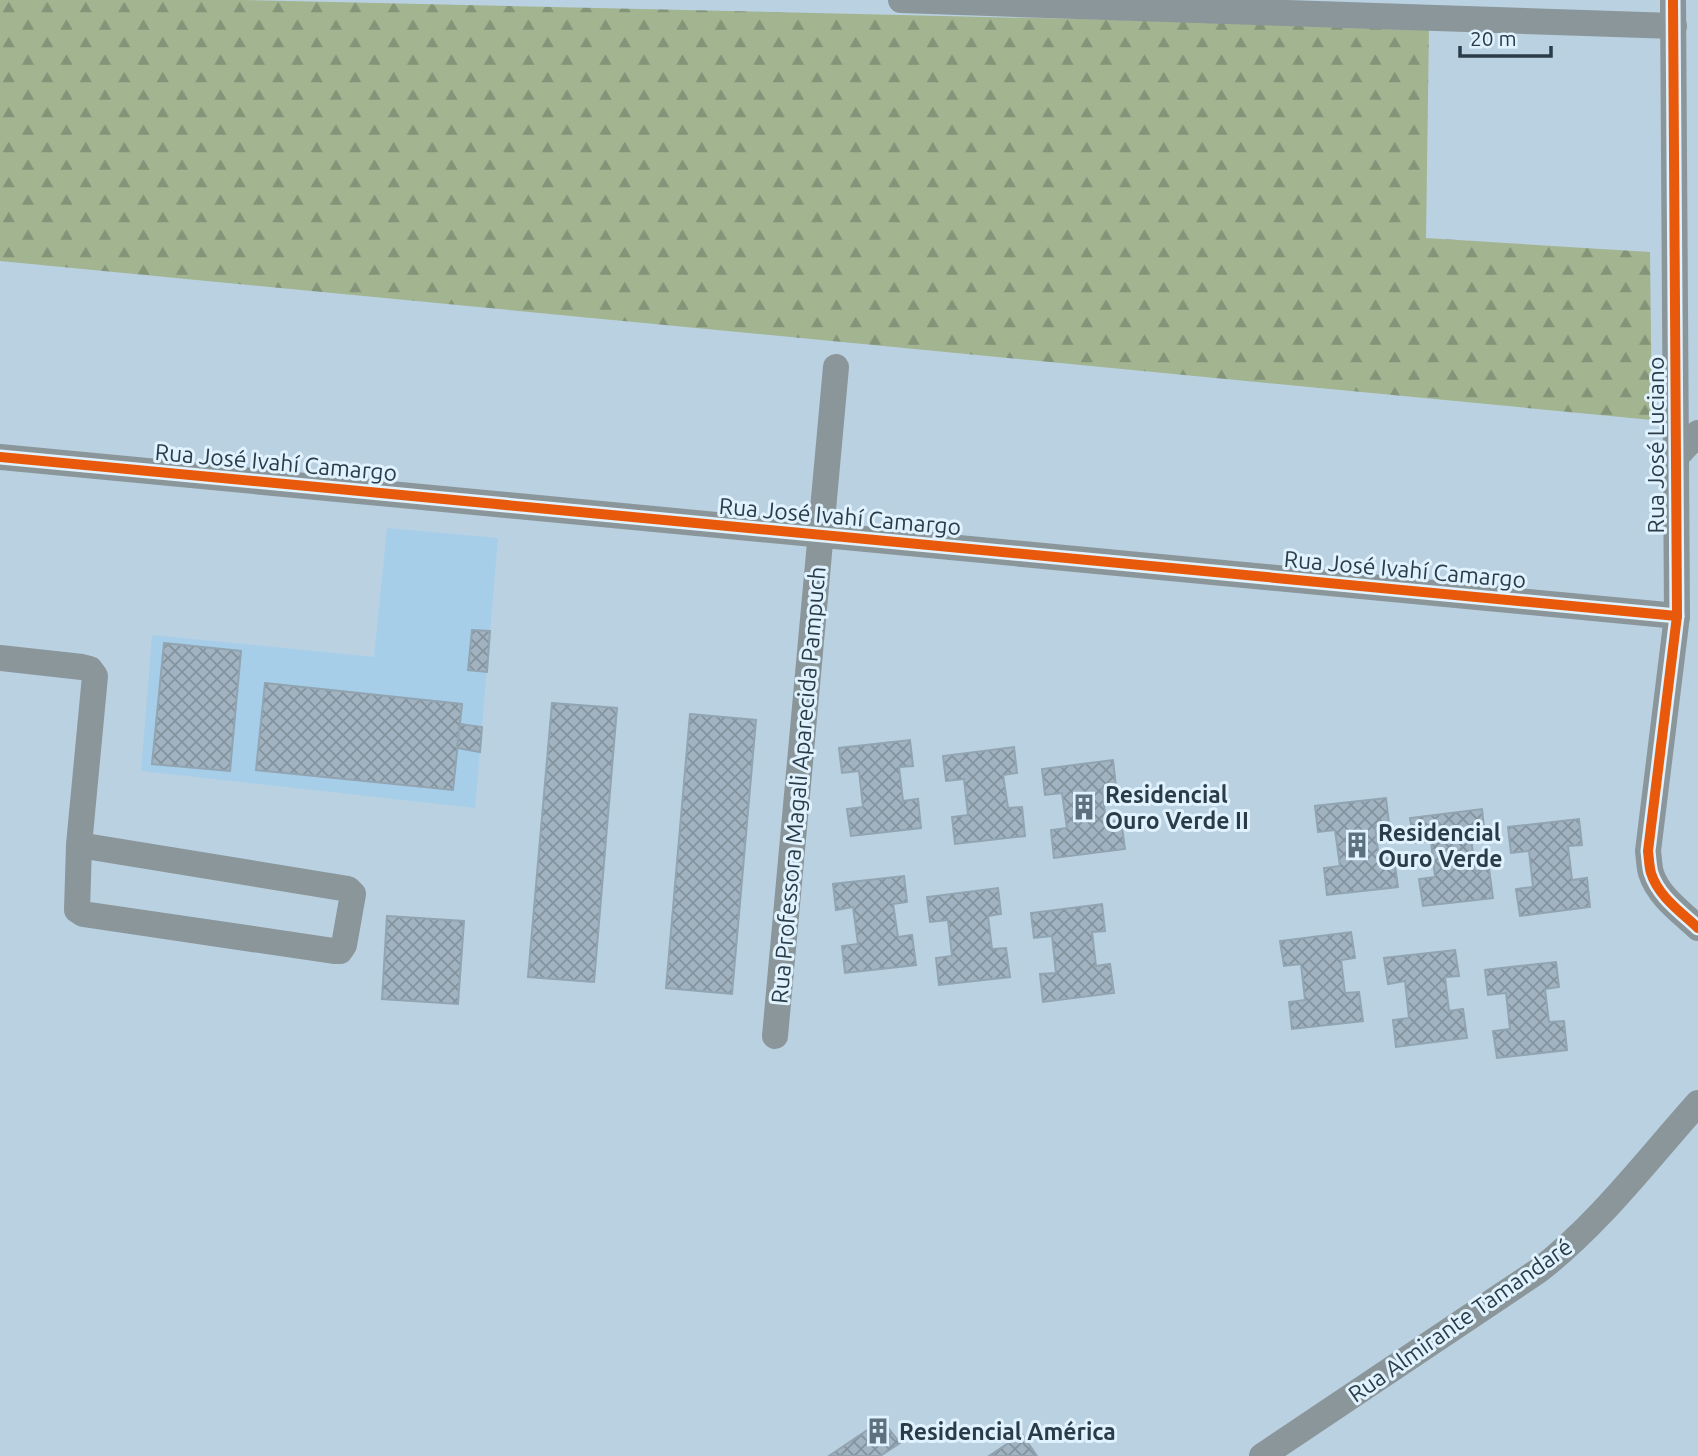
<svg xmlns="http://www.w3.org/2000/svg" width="1698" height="1456" viewBox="0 0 1698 1456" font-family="Ubuntu,sans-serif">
<defs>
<pattern id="forest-firs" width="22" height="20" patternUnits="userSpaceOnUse" patternTransform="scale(1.75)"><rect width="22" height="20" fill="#a2b590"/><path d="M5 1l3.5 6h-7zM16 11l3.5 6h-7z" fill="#849478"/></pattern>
<pattern id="building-cross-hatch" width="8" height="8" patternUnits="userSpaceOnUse" patternTransform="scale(1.75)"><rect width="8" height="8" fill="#a1b3c0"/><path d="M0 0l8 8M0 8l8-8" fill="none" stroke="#83939e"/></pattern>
</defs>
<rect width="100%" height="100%" fill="#bad1e2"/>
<path fill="#a7cee9" d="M387,528l111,10 -23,270 -334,-37 11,-136 222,22z"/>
<path fill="url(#forest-firs)" d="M0,0h242l1187,27 -3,211 224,14 2,168 -1652,-159z"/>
<g fill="url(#building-cross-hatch)" stroke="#91a4b1" stroke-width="2">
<path d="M472,630l18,1 -3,41 -19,-2z"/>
<path d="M164,643l77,8 -11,120 -78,-7z"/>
<path d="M265,683l197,21 -9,86 -197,-20z"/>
<path d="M552,703l65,5 -23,274 -66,-5z"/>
<path d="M690,714l66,6 -24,274 -66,-6z"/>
<path d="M460,724l22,3 -2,25 -23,-4z"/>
<path d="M910,740l3,26 -14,1 4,34 15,-2 3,29 -70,8 -4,-27 16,-2 -4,-36 -17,2 -3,-25z"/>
<path d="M1014,747l3,26 -14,2 5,33 14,-1 3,29 -70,8 -3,-27 16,-2 -4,-36 -18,2 -3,-25z"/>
<path d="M1113,760l3,27 -14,1 4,34 15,-2 4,29 -71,9 -3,-28 16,-2 -5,-35 -17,2 -3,-26z"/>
<path d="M1386,798l3,26 -14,2 4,33 15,-1 4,29 -71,8 -3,-27 16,-2 -5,-36 -17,2 -3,-26z"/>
<path d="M1482,809l3,27 -14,1 4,34 14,-2 4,29 -70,8 -4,-27 16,-2 -4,-36 -17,2 -4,-25z"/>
<path d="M1579,819l3,26 -14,1 4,34 15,-2 3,29 -70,9 -4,-27 17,-2 -4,-36 -18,2 -3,-26z"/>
<path d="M904,876l3,26 -14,2 5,33 14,-2 4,30 -71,8 -3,-27 16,-2 -5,-37 -17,3 -3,-26z"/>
<path d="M998,888l3,26 -13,2 4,33 14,-1 4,29 -71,8 -3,-27 16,-2 -4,-36 -18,2 -3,-25z"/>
<path d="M1102,904l3,27 -13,1 4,34 14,-2 4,29 -71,9 -3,-28 16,-1 -4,-37 -18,2 -3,-25z"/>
<path d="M387,916l77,5 -6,83 -76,-5z"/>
<path d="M1351,932l4,26 -14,2 4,33 14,-1 4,29 -71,8 -3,-27 16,-2 -4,-36 -17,2 -4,-25z"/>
<path d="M1455,950l4,26 -14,1 4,34 14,-2 4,29 -71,9 -3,-27 16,-2 -4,-37 -17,3 -4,-26z"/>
<path d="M1556,962l3,25 -14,2 4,33 15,-1 3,29 -70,8 -4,-27 17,-2 -4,-36 -18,2 -3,-25z"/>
<path d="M882,1420l18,23 -20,13h-51z"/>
<path d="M1022,1434l15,22h-48z"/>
</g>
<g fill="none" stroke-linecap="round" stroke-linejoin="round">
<g stroke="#8a969a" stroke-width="26">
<path d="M901,0l773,26"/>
<path d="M1673,0l4,616 -29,235c1,7 1,15 3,22 7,23 30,39 47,55"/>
<path d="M0,457l1677,159"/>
<path d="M1676,457l22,-24"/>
<path d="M0,658l82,9 8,2 5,7 -16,169 -2,65 6,4 251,37h6l4,-6 9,-51 -5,-5 -269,-44"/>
<path d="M775,1036l61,-669"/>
<path d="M1262,1456l276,-185c61,-47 109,-111 160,-168"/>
</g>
<g stroke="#e0f2fe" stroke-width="15">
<g id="cycleway">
<path d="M1673,0l4,616 -29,235c1,7 1,15 3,22 7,23 30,39 47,55"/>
<path d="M0,457l1677,159"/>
</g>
</g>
<use href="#cycleway" stroke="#e8590c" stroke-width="10"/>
</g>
<defs>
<g id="building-bare" transform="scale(2.1)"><path d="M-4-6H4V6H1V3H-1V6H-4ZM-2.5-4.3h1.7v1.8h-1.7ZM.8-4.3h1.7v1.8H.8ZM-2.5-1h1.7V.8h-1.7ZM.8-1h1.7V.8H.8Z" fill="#5c707e" stroke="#e0f2fe" stroke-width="2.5" paint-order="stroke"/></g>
</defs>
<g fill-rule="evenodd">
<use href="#building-bare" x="1084" y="807"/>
<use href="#building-bare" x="1357" y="845"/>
<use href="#building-bare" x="878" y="1431"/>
</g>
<g text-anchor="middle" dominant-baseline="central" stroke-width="6" stroke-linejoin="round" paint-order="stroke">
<g font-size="23" fill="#2a3c48" stroke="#e0f2fe">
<text transform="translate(1655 445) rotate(-90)">Rua José Luciano</text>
<text transform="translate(276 462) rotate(5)">Rua José Ivahí Camargo</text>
<text transform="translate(840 516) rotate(5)">Rua José Ivahí Camargo</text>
<text transform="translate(1405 569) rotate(5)">Rua José Ivahí Camargo</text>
<text transform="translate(798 785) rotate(-85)">Rua Professora Magali Aparecida Pampuch</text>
<text transform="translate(1460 1320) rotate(-35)">Rua Almirante Tamandaré</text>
</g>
<g font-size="23" font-weight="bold" fill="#2a3c48" stroke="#e0f2fe" text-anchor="start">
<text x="1105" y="794">Residencial<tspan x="1105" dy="26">Ouro Verde II</tspan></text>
<text x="1378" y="832">Residencial<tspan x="1378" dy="26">Ouro Verde</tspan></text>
<text x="899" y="1431">Residencial América</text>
</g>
</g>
<path d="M1460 46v10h91v-10" fill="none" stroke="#2a3c48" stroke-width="3.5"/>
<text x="1470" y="46" font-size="21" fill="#2a3c48" stroke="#e0f2fe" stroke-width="5" paint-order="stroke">20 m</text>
</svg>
